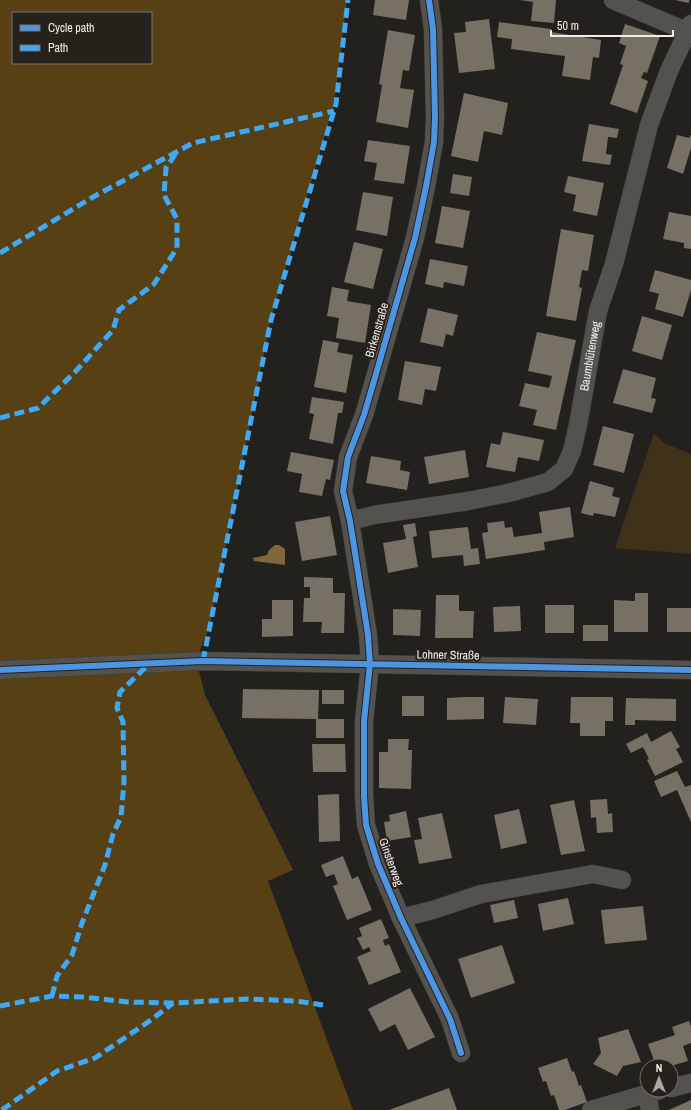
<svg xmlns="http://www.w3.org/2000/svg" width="691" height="1110" viewBox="0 0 691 1110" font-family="'Archivo Narrow',sans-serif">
<rect width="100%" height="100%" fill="#23211e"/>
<path fill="#40321a" d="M654,433l10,10 27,11v100l-76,-6z"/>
<g fill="#574014" fill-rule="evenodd">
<path d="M0,0h347l-13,104 -63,215 -61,307 -12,29 -198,10zM13,13h138v50h-138z"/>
<path d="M198,668l7,27 88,175 -25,11 85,229h-353v-431z"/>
</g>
<path fill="#7f663b" d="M275,545h4l6,4v16l-31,-4 -1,-3 14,-3 2,-5z"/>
<g fill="#777065">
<path d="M375,0h34l-3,20 -33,-5z"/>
<path d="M520,0h36l-2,23 -23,-2 2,-19z"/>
<path d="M675,0h14v3z"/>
<path d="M489,19l6,50 -36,4 -5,-40 12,-1 -1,-10z"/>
<path d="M499,22l52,7v3l50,8 -2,18 -6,-1 -3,23 -28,-4 3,-20 -54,-7 1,-10 -15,-2z"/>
<path d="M625,24l35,12 -13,37 -3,-1 -3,6 7,3 -11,32 -27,-9 13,-39 -3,-1 6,-18 -7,-3z"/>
<path d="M388,30l27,5 -6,36 -6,-1 -3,18 14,2 -6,38 -32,-6 6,-37 -3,-1z"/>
<path d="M464,93l44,10 -6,32 -18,-4 -6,31 -27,-6z"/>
<path d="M589,124l30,5 -2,9 -9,-1 -2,17 6,1 -2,10 -28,-4z"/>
<path d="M677,135l12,3 2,-3v13l-8,26 -16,-6z"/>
<path d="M368,140l42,6 -6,38 -30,-4 3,-17 -13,-2z"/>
<path d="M453,174l19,3 -3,19 -19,-3z"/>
<path d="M568,176l36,7 -7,33 -24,-5 3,-16 -12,-3z"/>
<path d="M363,192l30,5 -6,39 -31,-6z"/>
<path d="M442,206l28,5 -7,37 -28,-5z"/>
<path d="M669,212l22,4v33l-7,-1v-5l-21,-4z"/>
<path d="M561,229l33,6 -6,36 -6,-1 -3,17 3,1 -6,33 -30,-5z"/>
<path d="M354,242l29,7 -10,40 -29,-7z"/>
<path d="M430,259l38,7 -4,20 -20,-4 -1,6 -18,-4z"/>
<path d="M655,270l36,10v10l-8,27 -28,-8 4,-15 -10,-3z"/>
<path d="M332,287l17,3 -2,11 24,4 -6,38 -29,-5 3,-20 -12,-2z"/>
<path d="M428,308l30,7 -5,21 -7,-2 -3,13 -23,-5z"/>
<path d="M642,316l30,9 -10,35 -30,-9z"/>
<path d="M537,332l39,8 -20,90 -23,-5 4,-15 -18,-4 6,-23 24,5 3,-12 -24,-5z"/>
<path d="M323,340l16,3 -2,9 16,3 -7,38 -32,-6z"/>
<path d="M405,361l36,6 -5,24 -11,-2 -3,16 -24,-5z"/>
<path d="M623,369l33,9 -5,20 5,1 -4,14 -39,-10z"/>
<path d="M312,397l32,5 -2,11h-4l-5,31 -24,-5 5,-25 -5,-1z"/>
<path d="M603,426l31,8 -10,39 -31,-8z"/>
<path d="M503,432l41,8 -5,21 -21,-4 -3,15 -29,-5 5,-24 9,2z"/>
<path d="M465,450l4,27 -40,7 -5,-27z"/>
<path d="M291,452l43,8 -4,20 -4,-1 -4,17 -23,-4 3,-18 -15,-3z"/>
<path d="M371,456l30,5 -1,9 10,2 -3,18 -41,-7z"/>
<path d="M590,481l24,7 -2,8 8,2 -5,19 -21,-4 -1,3 -12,-3z"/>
<path d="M570,507l4,30 -30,5 1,8 -59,9 -4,-26 6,-1 -1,-9 17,-2 1,7 7,-1 2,10 28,-4 -3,-21z"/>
<path d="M330,516l7,39 -35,6 -7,-39z"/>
<path d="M415,523l2,13 -4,1 5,30 -30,6 -5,-30 23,-4 -3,-14z"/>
<path d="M468,527l3,22 7,-1 2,16 -16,2 -1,-11 -31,3 -3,-27z"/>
<path d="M304,577l29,1v15h12l-1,40h-23l1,-11h-19l1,-24h6v-11h-6z"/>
<path d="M635,593h13v39h-34v-32l21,1z"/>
<path d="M436,595h23v16h15l-1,27h-38z"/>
<path d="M272,600h21v36l-31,1v-18h10z"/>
<rect x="545" y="605" width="29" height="28"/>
<path d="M520,606l1,25 -27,1 -1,-25z"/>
<rect x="667" y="608" width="24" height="24"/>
<path d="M393,609l28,1 -1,26 -27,-1z"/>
<rect x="583" y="625" width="25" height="16"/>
<path d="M243,689l76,1 -1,29h26v19h-28v-19l-74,-1z"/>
<rect x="322" y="690" width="22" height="14"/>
<rect x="402" y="696" width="22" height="20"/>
<path d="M466,697h18v22l-37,1v-22z"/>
<path d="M505,697l33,2 -2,26 -33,-2z"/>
<path d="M571,697h42v24h-8v15h-25v-13h-10z"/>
<path d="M626,698l50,1v22l-41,-1v5h-10z"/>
<path d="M671,731l9,16 -4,2 7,13 -28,14 -8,-16 2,-1 -6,-12 -12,6 -5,-9 21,-11 4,9z"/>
<path d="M388,739h21l-1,11h4l-1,39 -32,-1v-36h9z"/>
<path d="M312,744h33l1,28h-33z"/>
<path d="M677,771l8,16 6,-2v37l-14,-32 -16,7 -7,-16z"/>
<path d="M339,794l1,47 -21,1 -1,-47z"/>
<path d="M607,799l1,15 4,-1 1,19 -16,1 -1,-16 -5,1 -1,-18z"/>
<path d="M574,800l11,51 -24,4 -11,-50z"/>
<path d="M519,809l8,34 -26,6 -7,-34z"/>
<path d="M406,811l5,26 -24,4 -3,-19 6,-1 -1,-6z"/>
<path d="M442,813l10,45 -33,6 -5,-24 8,-1 -4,-21z"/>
<path d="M343,856l9,23 6,-3 14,34 -25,10 -14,-34 5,-2 -4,-10 -8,3 -5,-12z"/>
<path d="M568,898l6,26 -31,7 -5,-27z"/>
<path d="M514,900l4,18 -24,5 -4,-18z"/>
<path d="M643,906l4,34 -42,4 -4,-34z"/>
<path d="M381,919l8,19 -6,2 2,6 4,-2 12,28 -32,13 -12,-28 14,-6 -2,-4 -6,3 -6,-12 5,-2 -3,-8z"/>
<path d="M502,945l13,38 -44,15 -13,-39z"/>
<path d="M410,988l25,49 -27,13 -13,-26 -15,8 -12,-23z"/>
<path d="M689,1021l2,6v16l-8,3 5,15 -17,5h-15l-8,-22 27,-9 -3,-8z"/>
<path d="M628,1029l13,33 -18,4 -6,10 -24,-12 8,-11 -3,-15z"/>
<path d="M567,1058l5,14 2,-1 5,15 2,-1 6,17 -22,8h-6l-5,-15 -3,1 -5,-15 -3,1 -5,-14z"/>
<path d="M449,1088l8,22h-68z"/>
<path d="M691,1100v10h-22z"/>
</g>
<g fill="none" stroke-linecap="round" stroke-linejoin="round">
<g stroke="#3d3c39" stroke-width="19">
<g id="minor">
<path d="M429,0l4,29 2,88 -1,25 -8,45 -11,51 -39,136 -12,41 -16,42 -5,34 7,30 18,114 2,29 -6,57v75l2,29 12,39 23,54 49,101 11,34"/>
<path d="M613,0l73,31"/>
<path id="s1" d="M350,521l24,-6 94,-14 40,-8 40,-11 16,-13 8,-18 6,-26 20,-114 16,-47 35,-139 20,-54 22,-47"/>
<path d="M0,670l203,-9 488,9"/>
<path d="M401,918l32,-8 48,-16 112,-20 29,6"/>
<path d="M671,1088l20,-5"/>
<path d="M647,1093l3,17"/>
<path d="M591,1110l69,-20"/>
</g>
</g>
<use href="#minor" stroke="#54524f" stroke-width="18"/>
<g stroke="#3fa9f5" stroke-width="5" stroke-dasharray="10 5" stroke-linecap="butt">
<path d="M0,253l93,-56 100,-54 141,-32"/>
<path d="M0,418l38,-10 37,-36 38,-42 6,-20 35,-26 23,-36v-29l-13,-24 2,-27 10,-15"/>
<path d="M203,661l68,-341 65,-216 12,-104"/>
<path d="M52,996l5,-20 15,-21 10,-32 23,-58 8,-31 8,-17 3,-35 -1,-60 -6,-14 3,-16 30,-29"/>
<path d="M0,1006l52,-10 31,1 45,5 45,1 75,-4 48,2 27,4"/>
<path d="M2,1110l55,-39 38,-13 56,-38 22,-17"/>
</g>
<g stroke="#26221b" stroke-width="8">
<g id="cycleway">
<path d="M429,0l4,29 2,88 -1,25 -8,45 -11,51 -39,136 -12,41 -16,42 -5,34 7,30 18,114 2,29 -6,57v75l2,29 12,39 23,54 49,101 11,34"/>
<path d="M0,670l203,-9 488,9"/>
</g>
</g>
<use href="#cycleway" stroke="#4d94e3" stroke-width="6"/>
</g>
<g text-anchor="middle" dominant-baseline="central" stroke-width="4" stroke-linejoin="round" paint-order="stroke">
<g font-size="12" fill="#f1eeea" stroke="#26221b">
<text transform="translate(377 330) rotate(-74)">Birkenstraße</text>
<text stroke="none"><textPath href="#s1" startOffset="339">Baumblütenweg</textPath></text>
<text transform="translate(448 655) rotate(1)">Lohner Straße</text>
<text transform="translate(391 862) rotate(70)">Ginsterweg</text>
</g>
</g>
<rect x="12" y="12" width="140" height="52" fill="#26221b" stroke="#77746e"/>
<rect x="20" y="25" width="20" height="6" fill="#4d94e3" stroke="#77746e"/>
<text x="48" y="32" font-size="12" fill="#f1eeea">Cycle path</text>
<rect x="20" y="45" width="20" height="6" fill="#3fa9f5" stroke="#77746e"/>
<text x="48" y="52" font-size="12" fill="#f1eeea">Path</text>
<g transform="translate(659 1078)"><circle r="19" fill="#26221b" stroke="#77746e"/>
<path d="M0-3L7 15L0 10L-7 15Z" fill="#a9a6a3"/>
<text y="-6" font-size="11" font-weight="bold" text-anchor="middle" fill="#f1eeea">N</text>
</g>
<path d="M551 30v6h122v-6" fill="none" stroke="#f1eeea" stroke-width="2"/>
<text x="557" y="30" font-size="12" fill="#f1eeea" stroke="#26221b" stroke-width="3" paint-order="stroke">50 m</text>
</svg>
